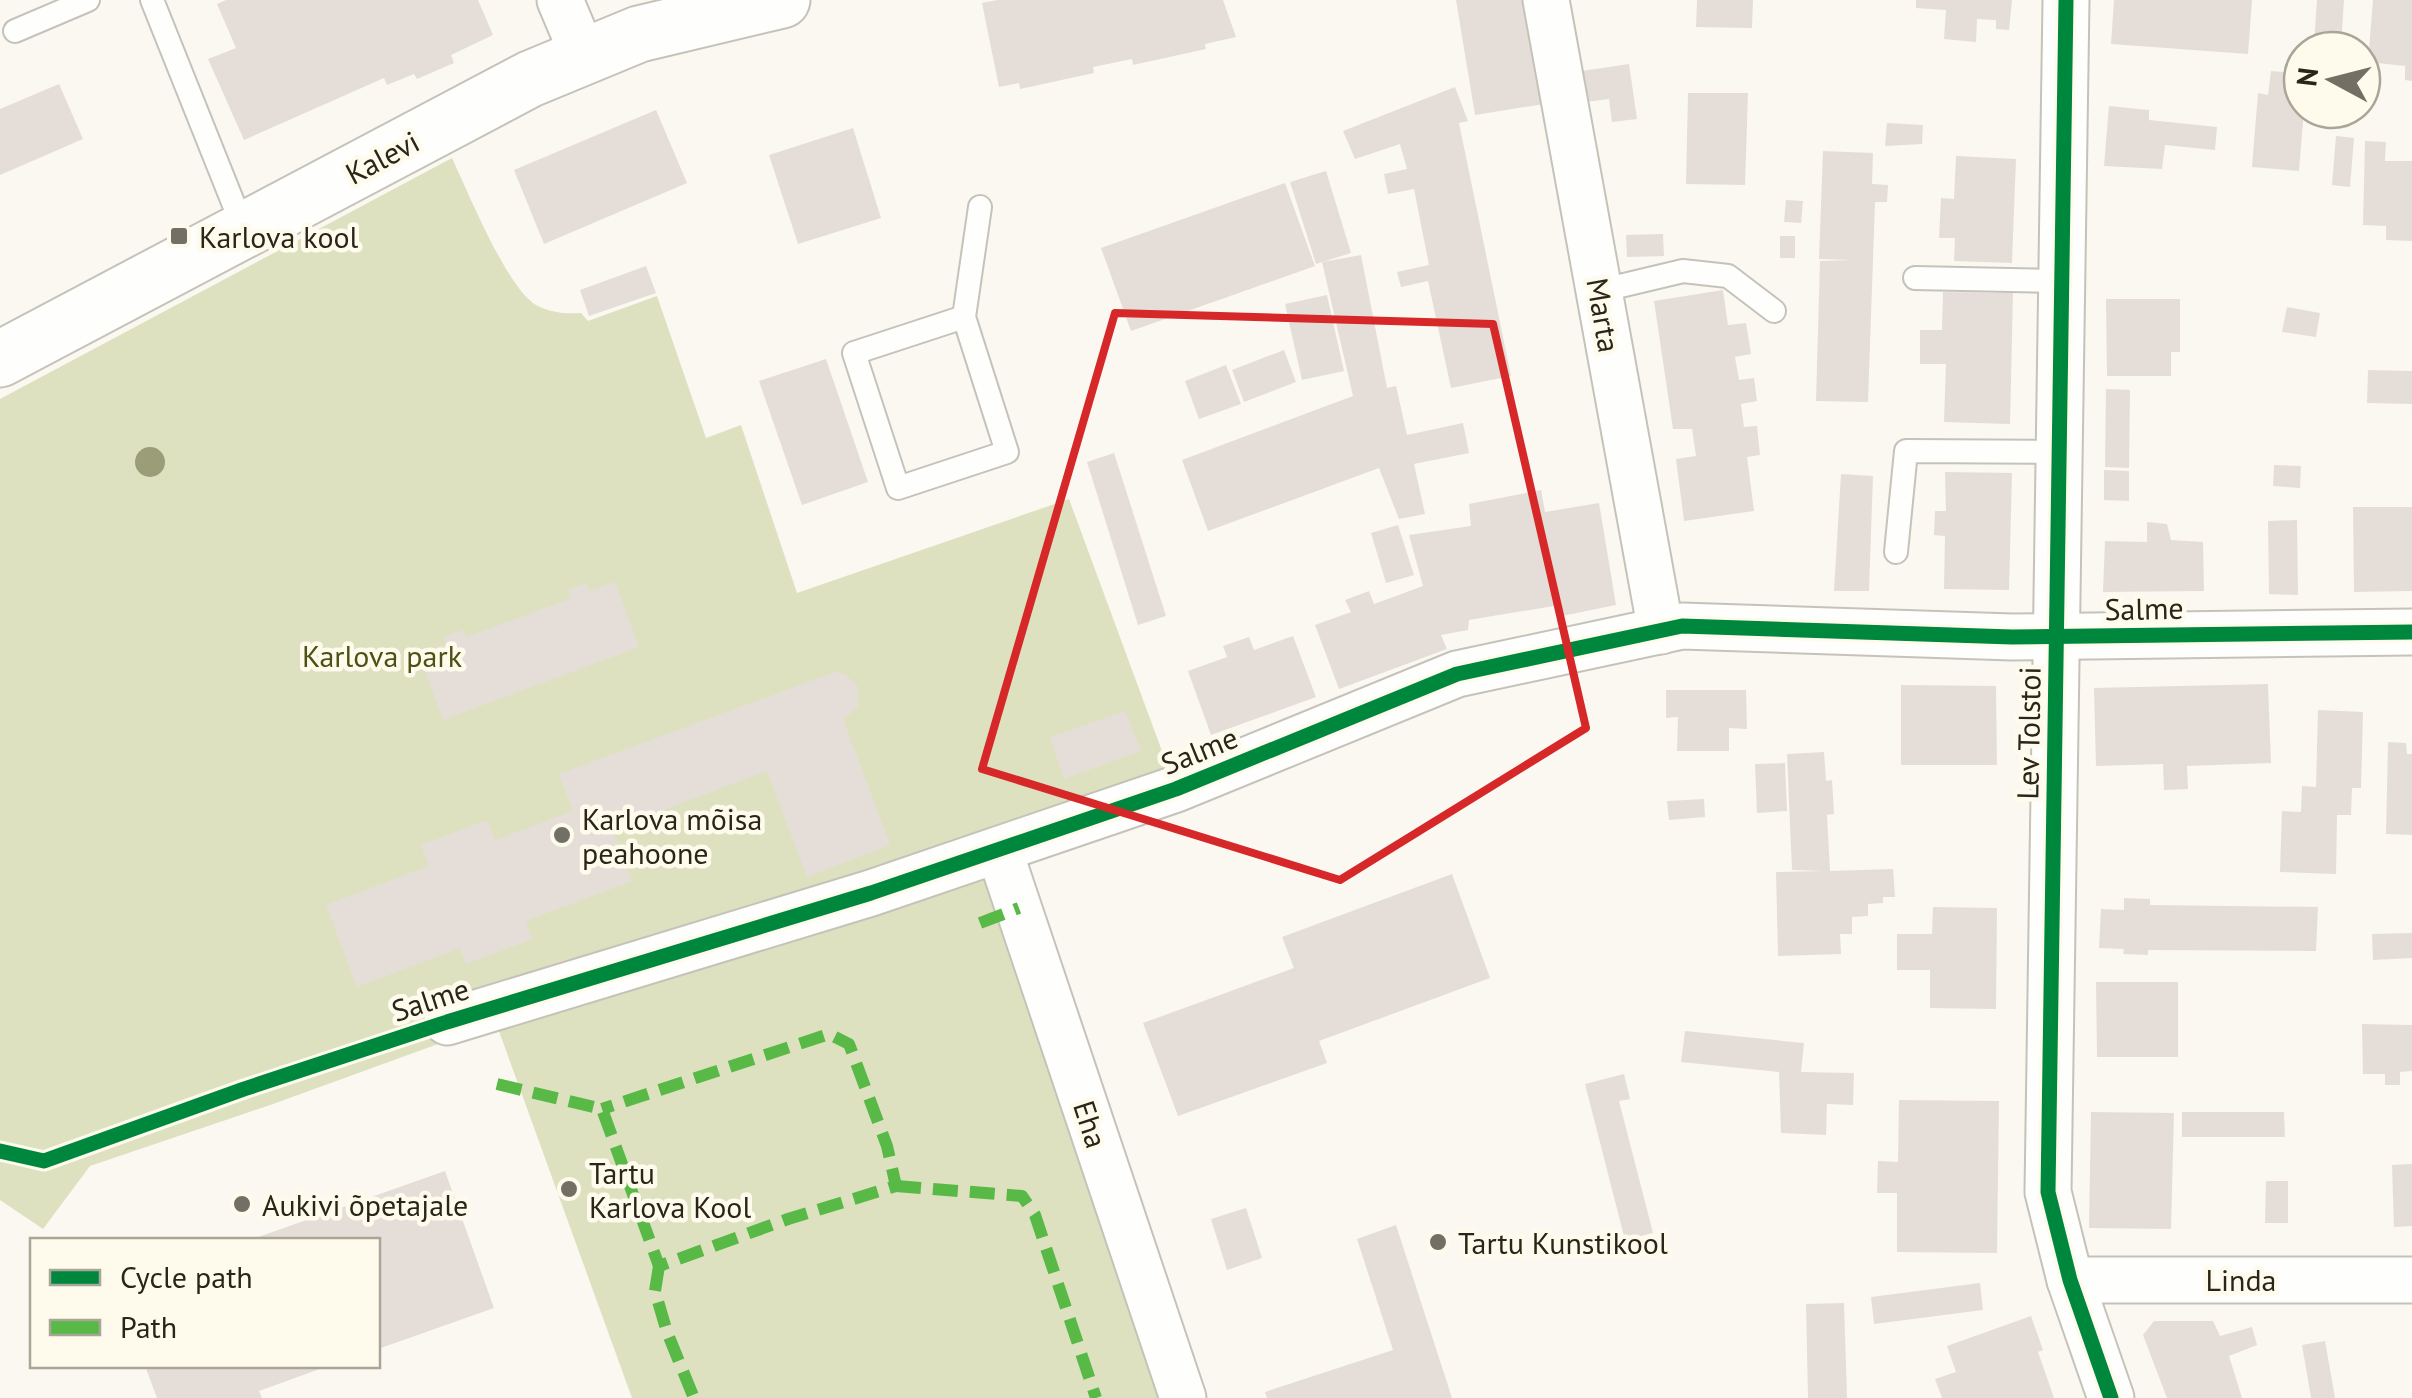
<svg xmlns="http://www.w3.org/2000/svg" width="2412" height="1398" viewBox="0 0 2412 1398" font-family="'PT Sans',sans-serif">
<rect width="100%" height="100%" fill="#faf8f1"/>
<path fill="#dde1c0" d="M452,158c16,34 55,130 84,147 15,8 30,9 45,8l7,8 69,-25 49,142 35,-13 56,168 272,-94 107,290 -176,60 183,549h-551l-136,-375 -223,81 -183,62 -47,63 -43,-29v-801z"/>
<g fill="#e5ded8">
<path d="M226,0h252l15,35 -42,20 3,8 -37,16 -3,-5 -27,11 -3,-7 -140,62 -36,-81 28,-11 -19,-44z"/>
<path d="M997,0h226l13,37 -31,7 1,5 -73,16 -1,-6 -39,8 1,6 -74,16 -1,-6 -20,4 -17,-84z"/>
<path d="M1456,0h77l17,103 -75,12z"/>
<path d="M1697,0h56l-1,28 -56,-1z"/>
<path d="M1916,0h96l-3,30 -13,-1v-9l-19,-1 -1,23 -32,-3 2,-29 -30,-2z"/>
<path d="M2114,0h138l-4,54 -137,-10z"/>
<path d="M2317,0h27l-3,45 -27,-2z"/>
<path d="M2373,0h39v81l-7,-1v-14l-37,-4z"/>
<path d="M1629,64l8,55 -25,3 -3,-23 -23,3 -4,-31z"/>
<path d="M2284,67l18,2 2,41 -5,61 -47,-4 6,-74 10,2 3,-24 13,1z"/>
<path d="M59,84l24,55 -83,36v-66z"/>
<path d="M1455,87l13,34 -9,2 52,253 -60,12 -23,-107 -27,6 -4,-15 32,-7 -15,-76 -26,5 -4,-20 23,-5 -7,-25 -45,15 -12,-28z"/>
<path d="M1688,93h60l-3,92 -59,-1z"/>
<path d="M2109,106l40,4v10l68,7 -2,23 -50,-5 -3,24 -58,-3z"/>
<path d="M656,110l31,73 -143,61 -30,-74z"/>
<path d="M1887,123l36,2 -1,19 -37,2z"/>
<path d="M853,128l28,90 -83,26 -29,-89z"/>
<path d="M2336,136l18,2 -4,49 -18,-2z"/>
<path d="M2365,141l21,1 -1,19h27v80l-26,-1v-14l-23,-1z"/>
<path d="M1823,151l50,2 -1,31 16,1 -1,17h-12l-7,200 -52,-1 4,-140 32,-1 -33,-1z"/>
<path d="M1956,156l60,3 -4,104 -58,-2 1,-23h-16l2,-40 13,1z"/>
<path d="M1326,171l25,82 -35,11 -26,-82z"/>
<path d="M1285,183l30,83 -184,65 -30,-83z"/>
<path d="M1786,200l17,1 -2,22 -17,-1z"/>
<path d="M1663,234l1,22 -37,1 -1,-22z"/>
<rect x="1780" y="236" width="15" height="22"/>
<path d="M1361,255l26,133 9,-2 11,49 56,-12 6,30 -55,11 11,50 -26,5 -20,-51 -171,63 -26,-71 171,-64 -31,-134z"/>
<path d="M646,266l10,27 -67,23 -9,-26z"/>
<path d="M1723,290l5,35 18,-2 5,31 -16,3 4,23 15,-2 3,23 -16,3 3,23 13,-1 3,29 -13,2 7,54 -70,10 -8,-62 20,-3 -4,-27h-19l-19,-128z"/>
<path d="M1943,292l70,1 -3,131 -66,-2 2,-58h-26v-34h22z"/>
<path d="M1327,295l17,76 -42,9 -17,-76z"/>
<path d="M2106,299h74v53h-9v24h-64z"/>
<path d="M2287,307l33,6 -4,24 -34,-5z"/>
<path d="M1284,350l12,32 -52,20 -12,-32z"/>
<path d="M826,359l42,123 -66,23 -43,-124z"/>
<path d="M1226,365l15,39 -42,15 -14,-38z"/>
<path d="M2368,370l44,1v33l-45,-1z"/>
<path d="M2106,389l24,1 -1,78 -24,-1z"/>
<path d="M1114,453l52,163 -28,9 -51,-163z"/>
<path d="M2274,465l27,1 -1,22 -27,-2z"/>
<path d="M2104,470l25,1v30l-25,-1z"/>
<path d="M1945,472l67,1 -3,117 -65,-1 1,-53 -11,-1 1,-24h11z"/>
<path d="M1841,474l32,2 -4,115h-35z"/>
<path d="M1541,490l4,22 54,-9 17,102 -54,11 -2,-11 -91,15 -1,10 -27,5 6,14 -108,40 -24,-64 36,-13 -6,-12 24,-9 5,13 49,-18 -14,-51 62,-9 -2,-22z"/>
<path d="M2353,507h59v84l-58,1z"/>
<path d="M2297,520l1,75 -29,-1 -1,-73z"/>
<path d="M2147,522l20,2 4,16 32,2 1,49 -101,1 2,-51 42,1z"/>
<path d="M1398,525l16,50 -28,8 -15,-50z"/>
<path d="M615,582l24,65 -196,73 -24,-66 27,-10 -2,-7 19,-7 4,7 105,-39 -4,-8 19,-7 3,8z"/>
<path d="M1293,636l23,61 -105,38 -23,-64 39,-14 -4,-11 26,-9 5,13z"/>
<path d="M835,672l10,2 13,13v20l-15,12 47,126 -83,32 -40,-106 -155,58 20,52 -106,40 6,18 -66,25 -6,-16 -103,39 -31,-82 103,-39 -8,-21 66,-25 8,20 78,-29 -14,-37z"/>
<path d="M2268,684l3,79 -84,3 1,23 -24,1 -1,-26 -67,2 -2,-78z"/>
<path d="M1901,685l95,1 1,79h-96z"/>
<path d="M1666,690h80l1,39 -18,-1v23h-52l1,-34 -12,1z"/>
<path d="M2318,710l45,2 -2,76h-9l-1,27h-14l-1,59 -56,-2 2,-61 19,1 1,-26 14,1z"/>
<path d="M1125,711l16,40 -77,28 -14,-42z"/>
<path d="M2388,742l18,1 1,11h5v81l-26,-1z"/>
<path d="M1824,752l2,29 6,-1 2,34 -7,1 3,56 63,-2 2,28h-12v6l-15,1v12l-16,1v17h-12l1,20 -63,2 -2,-84 48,-1 -32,-1 -5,-116z"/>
<path d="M1785,763l2,48 -30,2 -2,-49z"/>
<path d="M1704,799l1,18 -36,3 -2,-19z"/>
<path d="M1452,874l38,104 -171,63 8,22 -149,53 -35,-93 151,-55 -12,-31z"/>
<path d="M2124,898l26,1v6l168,2 -2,44 -168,-1v5l-25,-1 1,-5 -25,-1 2,-39 23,1z"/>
<path d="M1933,907l64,1 -1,101 -66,-1v-38h-33v-36h35z"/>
<path d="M2412,933v25l-39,2 -1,-26z"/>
<path d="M2096,982h82v75h-81z"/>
<path d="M2362,1024l50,1v46l-12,1v13h-15v-11h-22z"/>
<path d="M1685,1031l119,12 -3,29 53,1 -1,32 -26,-1 -1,31 -45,-2 -2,-61 -98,-10z"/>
<path d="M1624,1074l6,25 -11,2 34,132 -28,7 -40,-156z"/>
<path d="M1899,1100l100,1 -2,152 -100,-1v-59h-20l1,-32 20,1z"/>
<path d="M2091,1112l83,1 -3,116 -82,-1z"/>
<path d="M2182,1112h102l1,25h-103z"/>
<path d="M2412,1164v62l-18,1 -2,-62z"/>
<path d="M445,1171l49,137 -116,41v-109h-128z"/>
<path d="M2266,1181h22v42h-23z"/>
<path d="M1246,1208l16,50 -35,12 -16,-51z"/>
<path d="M1396,1225l56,173h-185l-2,-6 128,-42 -36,-111z"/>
<path d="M1980,1283l3,27 -109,14 -3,-27z"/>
<path d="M1844,1303l3,95h-39l-2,-94z"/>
<path d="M2031,1316l12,34 -5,2 16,46h-112l-7,-19 21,-7 -9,-26z"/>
<path d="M2154,1321h59l7,15 32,-9 5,18 -28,11 13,42h-75l-24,-63z"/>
<path d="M2325,1341l10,57h-24l-9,-53z"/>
<path d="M145,1366h183l-69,25 3,7h-105z"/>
</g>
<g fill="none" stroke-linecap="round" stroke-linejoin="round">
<g stroke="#c5c3b9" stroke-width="26">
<g id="service">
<path d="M152,0l92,230"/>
<path d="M15,31l73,-31"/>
<path d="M1915,278l147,3"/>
<path d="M1599,291l84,-20 45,5 46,35"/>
<path d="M964,317l-110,36 44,135 109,-36 -43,-135 16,-110"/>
<path d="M1896,552l10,-101 154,1"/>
</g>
</g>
<g stroke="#c5c3b9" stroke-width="49">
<g id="minor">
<path d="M560,0l24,57"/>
<path d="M1546,0l115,631"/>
<path d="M2066,0l-18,1192 22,88 41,118"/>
<path d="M999,850l184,548"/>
<path d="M447,1022l424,-129 305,-104 281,-115 225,-48 330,11 400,-5"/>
<path d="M2070,1280h342"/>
</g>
</g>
<g stroke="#c5c3b9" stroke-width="59">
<path id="tertiary" d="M0,359l530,-280 109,-45 143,-34"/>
</g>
<use href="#service" stroke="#fefefd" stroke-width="22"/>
<use href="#minor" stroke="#fefefd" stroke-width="45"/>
<use href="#tertiary" stroke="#fefefd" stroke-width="55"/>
<g stroke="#58b947" stroke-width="12" stroke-dasharray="25 12" stroke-linecap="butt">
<path d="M980,923l39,-15"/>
<path d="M497,1084l105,25 57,157 129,-47 108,-33 -9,-40 -38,-102 -20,-10 -227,75"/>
<path d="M896,1186l126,10 13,19 61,183"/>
<path d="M659,1266l-4,25 12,41 27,66"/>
</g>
<g stroke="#fefbed" stroke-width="21">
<g id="cycleway">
<path d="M2066,0l-18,1192 22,88 41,118"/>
<path d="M0,1151l44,10 200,-72 203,-67 424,-129 305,-104 281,-115 225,-48 330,11 400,-5"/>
</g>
</g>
<use href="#cycleway" stroke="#00873e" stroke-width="15"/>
</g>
<circle fill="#9a9d77" cx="150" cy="462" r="15"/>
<path fill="none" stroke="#d62828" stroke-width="8" stroke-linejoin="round" d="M1115,313l378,11 93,404 -246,152 -358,-111z"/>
<g fill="#727065" stroke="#fefbed" stroke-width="4">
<rect x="169" y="226" width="20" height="20" rx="5"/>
<circle cx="562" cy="835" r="10"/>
<circle cx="569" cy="1189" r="10"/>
<circle cx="242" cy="1204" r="10"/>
<circle cx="1438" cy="1242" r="10"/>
</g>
<g text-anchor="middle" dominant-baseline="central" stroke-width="9" stroke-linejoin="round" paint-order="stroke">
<g font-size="30" fill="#292619" stroke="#fefbed">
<text transform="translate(382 157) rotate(-28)">Kalevi</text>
<text transform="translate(1604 315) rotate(80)">Marta</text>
<text transform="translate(2144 608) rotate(-1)">Salme</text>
<text transform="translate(2028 733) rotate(-89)">Lev Tolstoi</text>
<text transform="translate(1199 750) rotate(-22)">Salme</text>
<text transform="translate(430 999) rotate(-18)">Salme</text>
<text transform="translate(1091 1124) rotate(72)">Eha</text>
<text x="2241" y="1279">Linda</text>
</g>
<g font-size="30" fill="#292619" stroke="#fefbed" text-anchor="start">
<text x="199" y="236">Karlova kool</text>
<text x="582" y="818">Karlova mõisa<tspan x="582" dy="34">peahoone</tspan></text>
<text x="589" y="1172">Tartu<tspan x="589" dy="34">Karlova Kool</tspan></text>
<text x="262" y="1204">Aukivi õpetajale</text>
<text x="1458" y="1242">Tartu Kunstikool</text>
</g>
<g font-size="30" fill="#4b5213" stroke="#fefbed">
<text x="382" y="655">Karlova park</text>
</g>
</g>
<rect x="30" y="1238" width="350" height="130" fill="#fefbed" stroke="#a9a698" stroke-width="2.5"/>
<rect x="50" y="1270" width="50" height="15" fill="#00873e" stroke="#a9a698" stroke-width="2.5"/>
<text x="120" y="1288" font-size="30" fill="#292619">Cycle path</text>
<rect x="50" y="1320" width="50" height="15" fill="#58b947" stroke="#a9a698" stroke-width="2.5"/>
<text x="120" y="1338" font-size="30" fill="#292619">Path</text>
<g transform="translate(2332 80) rotate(277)"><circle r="48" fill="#fefbed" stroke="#a9a698" stroke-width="2.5"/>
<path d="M0-8L18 38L0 25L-18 38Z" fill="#727065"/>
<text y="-15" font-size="28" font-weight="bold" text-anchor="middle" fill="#292619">N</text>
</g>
</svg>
